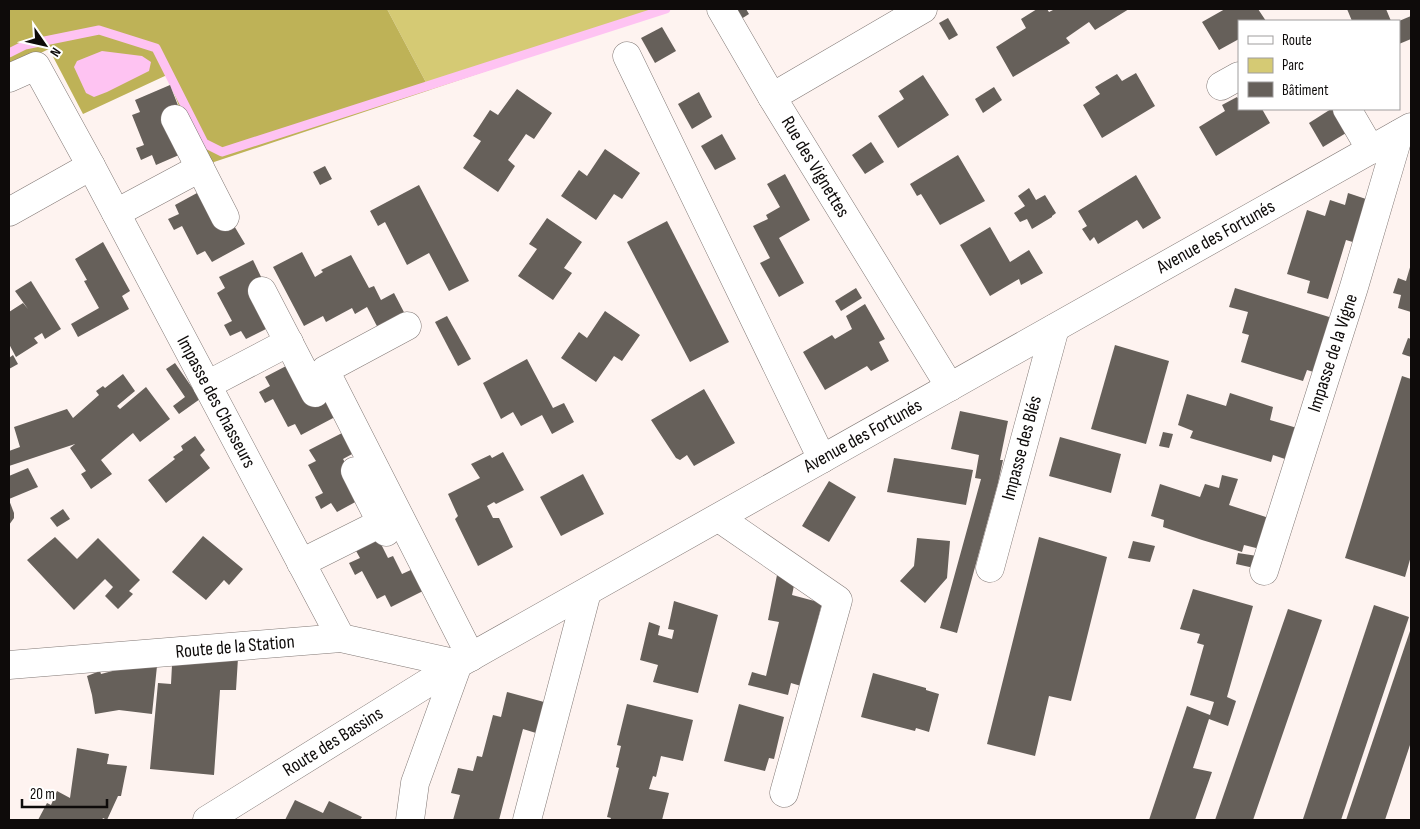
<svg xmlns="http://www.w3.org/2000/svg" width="1420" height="829" viewBox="0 0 1420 829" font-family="'Sofia Sans Condensed',sans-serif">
<rect width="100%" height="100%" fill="#fef3f0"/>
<path fill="#d5ca74" d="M387,9h284l-241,81z"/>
<path fill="#beb257" d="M9,9h378l43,81 -228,76 -35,-91 -84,39 -34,-65 -40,19z"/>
<path fill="#fec3f2" d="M102,51l40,5 9,6 -2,9 -42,21 -13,5 -8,-4 -12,-26 3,-6z"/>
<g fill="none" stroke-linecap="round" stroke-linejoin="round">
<path stroke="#fec3f2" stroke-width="9" d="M9,53l16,-8 74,-15 57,18 48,95 18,9 444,-143"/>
</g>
<g fill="#66605a">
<path d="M731,9h15l3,5 -11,7z"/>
<path d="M1037,9h10l2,3 6,-3h74l-34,21 -6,-8 -23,16 4,5 -57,34 -17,-30 30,-19 -5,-9z"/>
<path d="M1225,9h33l8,12h-27v18l-20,11 -17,-28z"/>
<path d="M1347,9h39l5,12h-39z"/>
<path d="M1411,16v23l-12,5v-23z"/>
<path d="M948,18l10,17 -9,5 -10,-17z"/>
<path d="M662,27l14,24 -21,12 -14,-25z"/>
<path d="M1136,73l19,33 -53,32 -19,-33 17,-11 -5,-7 22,-13 5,7z"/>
<path d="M923,75l26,40 -51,33 -20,-32 26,-17 -5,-8z"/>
<path d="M170,85l9,23v47l-23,10 -4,-10 -11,5 -5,-12 8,-3 -12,-30 8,-3 -5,-12z"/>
<path d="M994,87l8,13 -19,13 -8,-14z"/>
<path d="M517,89l35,24 -18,26 -8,-5 -18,26 7,6 -17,26 -35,-24 18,-27 -8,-5 17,-26 8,5z"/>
<path d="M699,92l13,25 -20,12 -14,-25z"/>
<path d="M1237,97l2,3v9h23l8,14 -54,33 -17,-29 26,-16 -3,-6z"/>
<path d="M1331,109h7l13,21 -28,17 -14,-24z"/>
<path d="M722,134l14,25 -21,11 -14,-24z"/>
<path d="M871,142l13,20 -19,12 -13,-19z"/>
<path d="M605,149l35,24 -18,26 -8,-5 -18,26 -35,-24 18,-26 8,6z"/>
<path d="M958,155l27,46 -45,24 -19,-31 -4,2 -7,-12z"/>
<path d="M325,166l7,13 -12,6 -7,-13z"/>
<path d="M785,174l25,46 -31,18 25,45 -25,14 -19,-34 10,-5 -17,-32 15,-7 -2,-4 14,-8 -13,-23z"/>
<path d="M1136,175l25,43 -18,11 -6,-9 -39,24 -4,-7 -4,4 -8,-12 5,-3 -9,-15z"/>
<path d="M419,185l50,96 -20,10 -20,-38 -22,12 -22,-43 -7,4 -8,-15z"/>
<path d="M1029,188l7,12 9,-5 11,18 -4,3v1l-20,12 -5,-10 -7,3 -6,-9 11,-7 -7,-10z"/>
<path d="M197,193l36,31 12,20 -33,18 -7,-11 -8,4 -15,-29 -8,4 -6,-11 11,-5 -4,-9z"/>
<path d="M1348,193l21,7 -13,43 -10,-3 -18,59 -21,-6 3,-12 -23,-7 20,-64 18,6 5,-16 15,5z"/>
<path d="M547,218l35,24 -18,26 8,5 -19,27 -35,-24 19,-27 -8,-5z"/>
<path d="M667,221l62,121 -39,20 -63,-120z"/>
<path d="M990,227l20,35 19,-12 14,23 -22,12 -2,-6 -29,17 -30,-51z"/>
<path d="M103,242l27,49 -8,5 7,13 -51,28 -7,-13 28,-16 -15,-27 3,-1 -12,-21z"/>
<path d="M302,252l13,25 8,-5 -2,-2 30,-15 18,33 5,-2 7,14 13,-7 13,25 -27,14 -13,-25 -12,7 -3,-6 -26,14 -3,-6 -19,10 -31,-59z"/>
<path d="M253,260l10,21 5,47 -22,11 -5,-8 -11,5 -6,-11 8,-4 -15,-28 8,-5 -6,-11z"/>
<path d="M1411,264v48l-13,-4 3,-13 -8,-2 5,-15 8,3z"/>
<path d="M31,281l30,48 -16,10 -3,-6 -8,5 4,5 -22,14 -7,-13v-32l14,-9 5,6 -13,-18z"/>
<path d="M856,288l6,10 -21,13 -6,-10z"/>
<path d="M1235,288l104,32 -19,54 -13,-4 -4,11 -62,-19 8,-27 -7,-2 6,-21 -19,-5z"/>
<path d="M865,304l20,35 -6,3 10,19 -18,10 -4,-5 -42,24 -22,-38 29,-17 3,4 17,-10 -6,-13z"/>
<path d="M605,311l35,24 -18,26 -8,-5 -18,26 -35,-24 18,-26 8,6z"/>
<path d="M447,316l24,43 -13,7 -23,-44z"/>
<path d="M1408,338l3,1v18l-9,-3z"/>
<path d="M1115,345l54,16 -23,83 -55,-15z"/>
<path d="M13,355l5,9 -9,5v-11z"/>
<path d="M527,359l26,49 11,-5 10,19 -22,12 -10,-19 -21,11 -8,-14 -12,7 -18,-36z"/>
<path d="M175,363l25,36 -21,15 -6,-8 12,-9 -19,-28z"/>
<path d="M288,365l36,31 11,21 -34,18 -6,-11 -7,3 -15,-28 -8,4 -6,-11 11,-6 -5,-9z"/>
<path d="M123,374l12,17 -18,15 3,3 26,-22 24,32 -30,23 -7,-9 -32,27 11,14 -21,15 -10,-15 5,-3 -16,-23 5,-4 -66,22v-15l11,-4 -6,-20 53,-18 6,9 26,-23 -3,-4 7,-5 2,2z"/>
<path d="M1402,376l9,3v177l-6,21 -60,-19z"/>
<path d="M704,389l31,54 -41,23 -7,-11 -7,5 -4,-2 -25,-38z"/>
<path d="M1230,393l43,14 -3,13 27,8 -9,32 -15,-5 -2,7 -81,-24 3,-7 -15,-6 9,-31 39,12z"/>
<path d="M960,411l48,10 -8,39h3l-5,23 -41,150 -17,-5 41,-149 -6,-1 4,-23 -28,-6z"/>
<path d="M344,432l10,21 -11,6 10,18 6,23 -22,12 -6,-9 -10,6 -6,-12 8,-4 -15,-28 8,-4 -7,-11z"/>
<path d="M1163,432l10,2 -4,14 -10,-2z"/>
<path d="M195,436l10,14 -5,5 10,13 -44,35 -18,-23 27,-21 -2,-2 10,-7 -2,-4z"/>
<path d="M1060,437l61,17 -10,39 -62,-17z"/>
<path d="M503,452l21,38 -28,14 -2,-2 -7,4 6,12h6l14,29 -35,19 -23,-47 3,-3 -10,-22 32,-16 -9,-14 19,-9 2,3z"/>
<path d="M894,458l79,12 -7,35 -79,-13z"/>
<path d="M28,468l10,19 -29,12v-23z"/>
<path d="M583,474l21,40 -43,22 -21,-39z"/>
<path d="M1222,475l16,4 -9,26 40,13 -9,31 -16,-4 -2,7 -40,-12 -39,-13 1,-7 -13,-4 9,-32 40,13 5,-13 14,4z"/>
<path d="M829,481l27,16 -27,45 -27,-16z"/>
<path d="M9,500l5,13v5l-5,7z"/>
<path d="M63,509l7,10 -13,8 -7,-9z"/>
<path d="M203,536l40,33 -14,16 -5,-5 -18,20 -34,-28z"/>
<path d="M55,537l22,22 21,-21 42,42 -11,11 4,3 -15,15 -13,-13 8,-9 -8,-8 -31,31 -47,-50z"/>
<path d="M1039,537l68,20 -36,144 -22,-5 -14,60 -48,-12z"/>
<path d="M378,538l10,20 5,-2 9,18 11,-5 12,21 -34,17 -6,-12 -8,4 -15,-28 -7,4 -6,-12 11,-5 -5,-9z"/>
<path d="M917,538l33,3 -3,37 -22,25 -25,-22 14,-15z"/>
<path d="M1133,541l22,5 -5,16 -22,-4z"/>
<path d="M1238,553l19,3 -3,12 -18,-4z"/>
<path d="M777,575l18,6 -3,14 30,8 -21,83 -10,-3 -3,12 -40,-10 4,-13 14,4 13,-54 -11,-2z"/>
<path d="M1193,589l60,17 -26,91 9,4 -8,25 -19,-7 -16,49 19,4 -17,48h-46l38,-114 23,9 4,-13 -24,-7 14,-50 -7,-2 3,-9 -20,-5z"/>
<path d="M674,601l44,14 -20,78 -45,-11 5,-17 -18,-5 9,-38 11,4 -2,9 14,4 2,-9 -6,-1z"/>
<path d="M1374,605l35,12 -68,203h-34l-4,-1z"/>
<path d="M1288,609l34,11 -69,200h-38z"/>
<path d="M1411,628v114l-26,78h-39z"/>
<path d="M238,658l-2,32h-16l-6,85 -64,-6 8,-86 13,1 1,-19z"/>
<path d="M157,666l-5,48 -33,-4 -24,4 -3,-19 -5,-19 13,-5 1,3 19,-5z"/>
<path d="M873,673l53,15v2l13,4 -10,38 -13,-4 -1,3 -54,-14z"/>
<path d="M507,692l37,10 -8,31 -13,-4 -24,91h-46l7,-25 -9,-2 7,-25 15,3 4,-15 5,1 11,-42 8,2z"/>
<path d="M627,704l66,16 -10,41 -22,-5 -5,21 -3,-1 -4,13 20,4 -7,27h-52l1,-2 -4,-1 12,-49 -3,-1 5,-21 -4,-1z"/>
<path d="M739,704l45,13 -10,42 -5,-1 -4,13 -41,-10z"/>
<path d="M77,748l32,6 -2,10 20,2 -6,30h-3l-11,24 -4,-2 -1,2h-64l9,-17 4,2 6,-14 13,7z"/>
<path d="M295,800l28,13 6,-12 33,16 -2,3h-75z"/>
</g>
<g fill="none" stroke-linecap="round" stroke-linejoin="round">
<g stroke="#827976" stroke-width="29">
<g id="street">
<path d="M721,9l51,88"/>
<path d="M923,9l-151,88 178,290"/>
<path d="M627,56l195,403"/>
<path d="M9,78l27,-12 55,100"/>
<path d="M1221,86l18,-10"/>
<path d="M1347,109l24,41"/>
<path d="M175,119l50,98"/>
<path d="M9,212l82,-46 250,472"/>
<path d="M116,213l84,-45"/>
<path d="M262,291l53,102"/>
<path d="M407,326l-82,44 146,287"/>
<path d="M207,385l82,-43"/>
<path d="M355,471l31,61"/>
<path d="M719,518l119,82 -54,193"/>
<path d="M301,563l80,-40"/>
<path d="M990,568l65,-240"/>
<path d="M1264,571l90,-284 45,-153"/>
<path d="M9,665l332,-27 117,26"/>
<path d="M207,820l251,-156"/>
<path d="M410,820l5,-37 43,-119 953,-537"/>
<path d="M527,820l60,-228"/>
</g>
</g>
<use href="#street" stroke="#fff" stroke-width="28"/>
</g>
<g text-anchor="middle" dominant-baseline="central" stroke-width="5" stroke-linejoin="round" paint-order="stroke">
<g font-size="19" fill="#0e0b0a" stroke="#fff">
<text transform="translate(815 167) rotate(59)">Rue des Vignettes</text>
<text transform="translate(1216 237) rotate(-29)">Avenue des Fortunés</text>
<text transform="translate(1333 353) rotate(-72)">Impasse de la Vigne</text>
<text transform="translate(216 402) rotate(62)">Impasse des Chasseurs</text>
<text transform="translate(863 436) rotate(-29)">Avenue des Fortunés</text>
<text transform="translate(1022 448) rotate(-75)">Impasse des Blés</text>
<text transform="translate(235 647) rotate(-5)">Route de la Station</text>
<text transform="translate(333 742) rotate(-32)">Route des Bassins</text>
</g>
</g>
<rect width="1420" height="829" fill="none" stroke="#0e0b0a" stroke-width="20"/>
<rect x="1238" y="20" width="162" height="90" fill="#ffffff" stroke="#9f9d9d"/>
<rect x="1248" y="36" width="25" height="8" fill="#ffffff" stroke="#9f9d9d"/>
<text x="1282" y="45" font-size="15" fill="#0e0b0a">Route</text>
<rect x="1248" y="58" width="25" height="15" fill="#d5ca74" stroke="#9f9d9d"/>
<text x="1282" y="70" font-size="15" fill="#0e0b0a">Parc</text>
<rect x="1248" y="82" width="25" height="15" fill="#66605a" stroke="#9f9d9d"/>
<text x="1282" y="95" font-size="15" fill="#0e0b0a">Bâtiment</text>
<g transform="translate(45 45) rotate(124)" stroke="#ffffff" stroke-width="4" paint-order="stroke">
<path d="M0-4L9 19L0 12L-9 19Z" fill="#0e0b0a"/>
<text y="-8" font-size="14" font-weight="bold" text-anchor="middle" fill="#0e0b0a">N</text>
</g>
<path d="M22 799v8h85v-8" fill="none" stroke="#0e0b0a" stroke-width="2.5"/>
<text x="30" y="799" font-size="15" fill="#0e0b0a" stroke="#ffffff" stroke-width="4" paint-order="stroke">20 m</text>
</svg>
